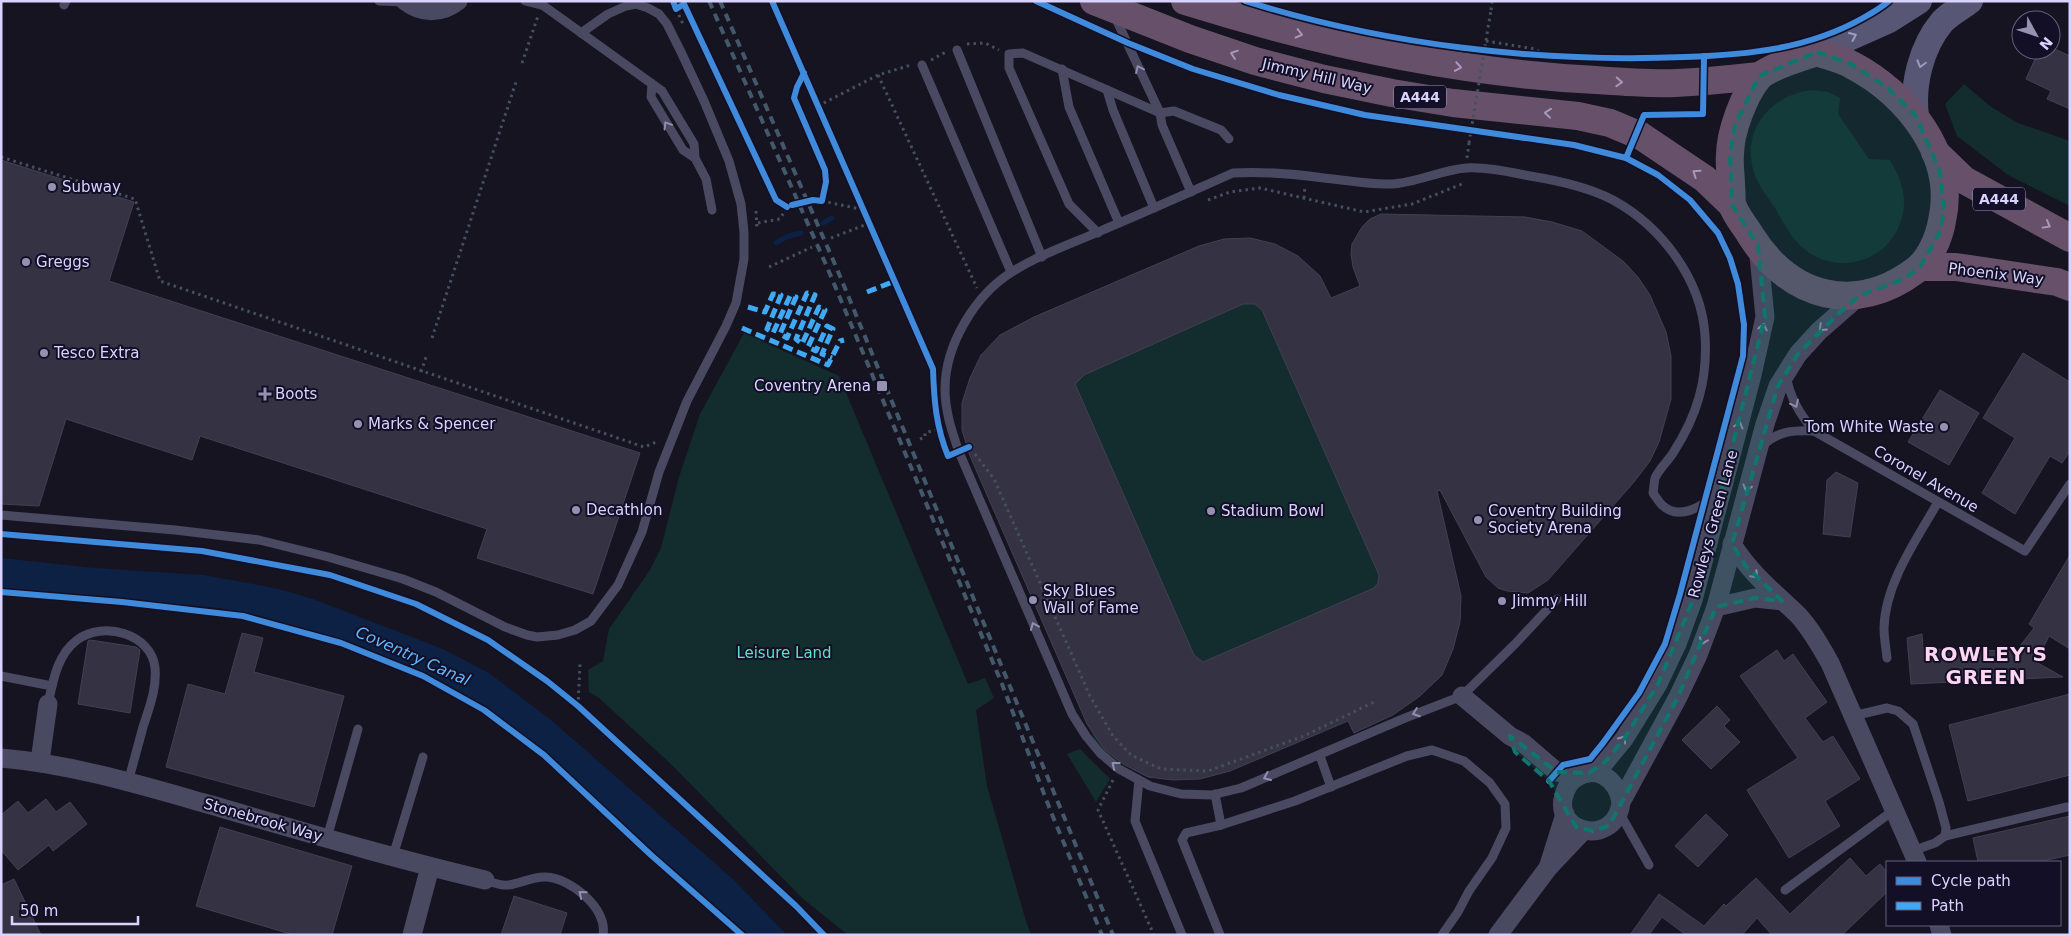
<svg xmlns="http://www.w3.org/2000/svg" width="2071" height="936" viewBox="0 0 2071 936" font-family="'DejaVu Sans',sans-serif">
<rect width="100%" height="100%" fill="#161421"/>
<g fill="#132c2d">
<path d="M1964,84l26,22 28,17 52,18v65l-62,-31 -51,-39 -12,-32z"/>
<path d="M1812,90l16,2 12,6 -2,16 31,45 21,1c15,25 20,48 5,74 -19,32 -64,39 -92,14 -12,-10 -20,-26 -28,-40 -8,-12 -19,-25 -22,-39 -11,-41 20,-75 59,-79z"/>
<path d="M1250,238c33,8 45,15 70,38l141,320 -1,26 -7,27 -11,26 -22,21 -27,19 -45,6 -118,50 -30,8 -27,1 -25,-3 -37,-19 -14,-14 -10,-20 -117,-268 -8,-26v-27l8,-25 11,-23 19,-20 34,-18 165,-71 25,-7z"/>
<path d="M744,333l95,43 129,308 17,-6 9,20 -18,12 11,76 39,135 5,14h-183l-46,-37 -130,-133 -73,-67 -10,-6 -1,-22 15,-9 6,-32 41,-59 11,-22 18,-71 21,-63z"/>
<path d="M1080,749l30,30 -14,23 -29,-48z"/>
</g>
<path fill="#0d2144" d="M1,558l94,10 108,7 45,8 31,6 34,10 130,50 46,24 62,47 183,160 53,55h-39l-122,-107 -69,-65 -40,-33 -36,-26 -58,-31 -62,-27 -47,-15 -94,-23 -219,-20z"/>
<g fill="none" stroke-linecap="round" stroke-linejoin="round">
<g stroke="#0d2144" stroke-width="5">
<path d="M823,223l9,-5"/>
<path d="M776,243l12,-7 13,-3"/>
</g>
</g>
<g fill="#343243" stroke="#433f54" fill-rule="evenodd">
<path d="M2039,50h18l13,6v53l-23,-10 4,-8 -25,-12z"/>
<path d="M1,160l133,42 -25,79 531,172 -47,141 -116,-36 10,-29 -287,-93 -8,24 -126,-41 -27,87 -38,-2z"/>
<path d="M1381,214l144,3 27,5 30,9 41,30 15,16 12,18 16,37 5,24v43l-12,43 -9,19 -16,21 -86,98 -20,13 -21,-2 -9,-3 -12,-11 -46,-87 -3,1 24,105 -1,26 -7,27 -11,26 -22,21 -27,19 -39,18 -6,-12 -118,50 -30,8 -27,1 -25,-3 -25,-13 -19,-15 -17,-25 -117,-268 -8,-26v-27l8,-25 11,-23 19,-20 34,-18 165,-71 25,-7 26,-1 25,6 23,12 22,20 11,22 29,-12 -7,-19 -2,-13 1,-10 10,-17 8,-8zM1243,304h12l7,6 117,265 -1,8 -4,5 -171,74 -9,-7 -119,-271 9,-9z"/>
<path d="M2023,353l47,29v69l-8,12 -12,-7 -35,58 -33,-21 33,-55 -32,-20z"/>
<path d="M1940,390l39,23 -30,52 -41,-23z"/>
<path d="M1836,472l22,11 -8,54 -27,-3 4,-54z"/>
<path d="M2070,555v94l-21,-13 -13,26 27,15 -152,7 -4,-46 15,-4 1,15 93,2 18,-23 -5,-4z"/>
<path d="M242,633l21,5 -9,34 90,24 -30,111 -148,-40 22,-83 37,10z"/>
<path d="M90,640l46,7 4,3 -10,63 -52,-9 10,-63z"/>
<path d="M1777,650l7,11 9,-7 34,48 -22,16 18,24 10,-6 27,43 -35,22 15,25 -51,32 -42,-68 51,-32 -58,-82z"/>
<path d="M2070,694v81l-102,26 -19,-76z"/>
<path d="M1717,706l13,14 -6,6 16,16 -29,27 -29,-29z"/>
<path d="M46,799l10,13 14,-10 17,22 -34,27 -4,-6 -31,25 -17,-20v-35l17,-14 10,12z"/>
<path d="M1706,814l22,21 -30,32 -23,-21z"/>
<path d="M2070,816v39l-32,7h-60l-5,-24z"/>
<path d="M220,827l132,39 -20,69h-38l-98,-29z"/>
<path d="M1850,858l16,18 14,-12 7,8v20l-45,43h-70l-15,-17 -15,17h-56l-24,-18 -13,18h-19l29,-41 45,32 20,-22 2,2 30,-28 34,36z"/>
<path d="M14,879l27,56h-40v-50z"/>
<path d="M514,896l53,17 -7,22h-59z"/>
</g>
<g fill="none" stroke-linecap="round" stroke-linejoin="round">
<g stroke="#44505f" stroke-width="3" stroke-dasharray="2.5 4" stroke-linecap="butt">
<path d="M676,9l7,15"/>
<path d="M1491,10l1,-8"/>
<path d="M1486,41l49,8 6,4"/>
<path d="M967,44l18,-1 14,7"/>
<path d="M931,60l15,-8"/>
<path d="M522,63l16,-47"/>
<path d="M878,75l99,213"/>
<path d="M818,106l60,-31 33,-10"/>
<path d="M1,157l134,42 25,82 484,166 15,-6"/>
<path d="M1467,158l2,-15"/>
<path d="M1304,198l1,-12"/>
<path d="M1208,200l22,-8 30,-4 104,24 48,-8 50,-20 1,-3"/>
<path d="M822,201l43,9"/>
<path d="M756,211l1,18"/>
<path d="M758,223l22,-4 7,-12 5,-2"/>
<path d="M831,238l39,-15"/>
<path d="M769,267l43,-20"/>
<path d="M432,338l84,-256"/>
<path d="M421,372l5,-15"/>
<path d="M920,439l5,-2v-4l13,-4"/>
<path d="M975,454l19,25 96,217 23,40 18,19 30,14 47,2 96,-35 70,-34"/>
<path d="M578,706l2,-42"/>
<path d="M1113,780l-15,30 56,125"/>
</g>
<g stroke="#4a4962" stroke-width="9">
<path d="M379,1l27,1"/>
<path d="M525,1l16,4"/>
<path d="M537,1l125,90 32,53 1,14 11,21 6,31"/>
<path d="M64,5l2,-4"/>
<path d="M1115,17l45,96 2,12 29,67"/>
<path d="M957,50l85,207"/>
<path d="M922,65l89,207"/>
<path d="M1062,69l7,38 50,116"/>
<path d="M652,85l-1,12 32,53 12,8"/>
<path d="M1107,90l6,20 41,98"/>
<path d="M1098,233l-29,-29 -60,-136v-14l14,-1 137,60 14,-2 47,19 8,9"/>
<path d="M1786,375c4,23 13,38 28,56l211,120 45,-67"/>
<path d="M1763,445c16,-14 30,-15 51,-14"/>
<path d="M1,515l174,15 84,10 69,17 75,22 33,13 69,35 22,8 10,2 21,-2 17,-5 16,-9 27,-36 24,-53 17,-60 28,-71 39,-75 10,-23 8,-44v-27l-3,-28 -12,-43 -25,-60 -23,-49 -14,-28 -8,-10 -11,-6 -12,-4 -10,2 -18,8 -27,19"/>
<path d="M1557,599l-42,45 -53,52 -57,22 -164,70 -29,7 -31,-1 -31,-8 -31,-17 -19,-16 -14,-17 -14,-22 -113,-262c-7,-20 -14,-41 -14,-63 0,-44 30,-94 67,-117 28,-18 62,-29 93,-43 43,-18 85,-37 128,-56 30,-2 61,1 91,5 22,2 45,7 68,6 24,-1 49,-14 74,-16 21,-1 43,4 64,8 25,4 60,12 83,24 49,27 88,79 92,135 3,45 -8,81 -32,118 -5,8 -14,16 -18,25 -1,4 -1,10 -2,15 3,4 6,9 9,12 18,17 42,0 56,-12"/>
<path d="M1887,658c-1,-10 -3,-20 -3,-30 1,-45 33,-89 54,-126"/>
<path d="M1,676l51,10"/>
<path d="M48,704c5,-23 9,-49 29,-64 26,-20 75,-6 78,28 2,21 -6,40 -12,59 -5,19 -10,37 -15,55"/>
<path d="M1853,716l34,-8 11,3 15,13 26,78 7,26 -1,8 -10,7 -23,8"/>
<path d="M1320,756l11,31"/>
<path d="M1139,780l-4,41 47,114"/>
<path d="M1215,794l6,31"/>
<path d="M1619,812l30,53"/>
<path d="M1945,836l122,-29"/>
<path d="M327,838l31,-109"/>
<path d="M393,856l30,-99"/>
<path d="M485,880c7,2 16,6 23,5 12,-1 25,-9 38,-8 24,1 62,31 57,58"/>
<path d="M1785,890l109,-80"/>
<path d="M1220,935l-38,-95 4,-7 35,-8 74,-24 112,-45 25,-6 32,11 26,22 15,21 1,24 -14,30 -23,33 -11,21 -16,23"/>
</g>
<g stroke="#4a4962" stroke-width="19">
<path d="M405,1c16,13 37,13 53,0"/>
<path d="M1732,544c19,30 41,47 66,71 13,14 23,32 32,48l87,199"/>
<path d="M1716,607l39,-9 27,3"/>
<path d="M1462,696l48,40 13,7 34,29 24,3"/>
<path d="M1,758c69,6 136,26 203,45 94,27 187,55 281,77"/>
<path d="M40,761l8,-57"/>
<path d="M1589,773l16,-11 19,-23 34,-55 19,-40 16,-44 59,-225 13,-58 -7,-71"/>
<path d="M1621,802c-4,-23 -25,-39 -47,-23 -6,4 -8,10 -10,16 -12,39 52,53 57,7l57,-105 20,-42 18,-48 49,-183 13,-38 20,-32 21,-23 40,-35"/>
<path d="M1549,865l16,-51"/>
<path d="M1939,925l3,10"/>
<path d="M412,935l18,-68"/>
<path d="M1498,935l50,-67 36,-38"/>
</g>
<g stroke="#575674" stroke-width="26">
<path d="M1817,52l72,-32 30,-19"/>
<path d="M1916,116c-4,-31 5,-69 26,-94 7,-8 19,-14 28,-21"/>
</g>
<g stroke="#67516a" stroke-width="28">
<path d="M1094,1l96,38 65,22 69,18 68,14 61,10 125,13 32,7 31,13 64,43 27,26"/>
<path d="M1185,1c134,42 271,72 411,79 27,2 53,4 80,3 28,-1 55,-4 83,-7"/>
<path d="M1817,52c11,4 25,7 35,13 55,29 105,90 90,156 -3,17 -12,38 -26,49 -60,45 -125,29 -165,-34 -5,-9 -16,-21 -19,-32 -1,-6 0,-13 -1,-19 0,-10 -2,-20 -1,-30 0,-23 14,-60 28,-77 8,-10 46,-22 59,-26z"/>
<path d="M1935,152l29,28 106,58"/>
<path d="M1920,267h36l101,15 13,5"/>
</g>
<g stroke="#43596b" stroke-width="4" stroke-dasharray="8 6" stroke-linecap="butt">
<path d="M709,1l118,266 175,417 49,128 51,123"/>
<path d="M720,1l117,268 276,666"/>
</g>
<path stroke="#44505f" stroke-width="3" stroke-dasharray="2.5 4" stroke-linecap="butt" d="M1469,143l22,-133"/>
<g stroke="#3fa9f5" stroke-width="5" stroke-dasharray="10 5" stroke-linecap="butt">
<path d="M867,292l28,-11"/>
<path d="M748,307l17,5 8,-18 8,1 -14,34 6,4 17,-37 6,1 -16,37 7,4 20,-45 8,2 -19,44 6,5 17,-37 6,3 -17,37 8,4 11,-25 6,3 -11,25 10,4"/>
<path d="M742,328l86,37 12,-24 4,-1"/>
</g>
<g stroke="#130f26" stroke-width="9">
<g id="cycleway">
<path d="M673,1l3,8 8,-5 92,196 11,7"/>
<path d="M772,1l161,368c1,31 3,58 15,87l21,-9"/>
<path d="M1036,1l92,42 65,26 86,26 86,20 209,30 52,13 32,17 32,25 28,33 12,25 8,26 6,41 -1,31 -63,238 -15,50 -26,49 -36,50 -13,16 -27,6 -14,16"/>
<path d="M1245,1c141,44 293,62 440,56 62,-2 123,-8 178,-39 9,-5 18,-10 26,-17"/>
<path d="M1626,158l18,-43 59,-1 1,-58"/>
<path d="M792,205l21,-5 9,1 4,-19 -1,-12 -31,-72 3,-11 7,-14"/>
<path d="M1,534l201,17 128,24 86,29 72,36 59,41 31,25 218,200 28,29"/>
<path d="M1,592l121,10 121,14 98,27 82,33 61,34 60,45 107,100 91,80"/>
</g>
</g>
<use href="#cycleway" stroke="#408adc" stroke-width="6"/>
</g>
<defs><path id="oneway-chevron" d="M-2-3.5L2.5 0L-2 3.5" fill="none" stroke-width="1.6" stroke-linecap="round" stroke-linejoin="round" transform="scale(1.25)"/></defs>
<g stroke="#a699bc">
<use href="#oneway-chevron" transform="translate(1299 34) rotate(14)"/>
<use href="#oneway-chevron" transform="translate(1234 54) rotate(-161)"/>
<use href="#oneway-chevron" transform="translate(1458 67) rotate(10)"/>
<use href="#oneway-chevron" transform="translate(1619 82) rotate(3)"/>
<use href="#oneway-chevron" transform="translate(1548 113) rotate(-174)"/>
<use href="#oneway-chevron" transform="translate(1696 173) rotate(-146)"/>
<use href="#oneway-chevron" transform="translate(2047 225) rotate(29)"/>
</g>
<g stroke="#9e9bc0">
<use href="#oneway-chevron" transform="translate(1853 36) rotate(-24)"/>
<use href="#oneway-chevron" transform="translate(1921 64) rotate(106)"/>
</g>
<g stroke="#928eb0">
<use href="#oneway-chevron" transform="translate(1139 69) rotate(-115)"/>
<use href="#oneway-chevron" transform="translate(667 125) rotate(-121)"/>
<use href="#oneway-chevron" transform="translate(1763 327) rotate(-77)"/>
<use href="#oneway-chevron" transform="translate(1822 328) rotate(136)"/>
<use href="#oneway-chevron" transform="translate(1795 404) rotate(64)"/>
<use href="#oneway-chevron" transform="translate(1739 425) rotate(-75)"/>
<use href="#oneway-chevron" transform="translate(1747 488) rotate(105)"/>
<use href="#oneway-chevron" transform="translate(1755 575) rotate(45)"/>
<use href="#oneway-chevron" transform="translate(1034 626) rotate(-113)"/>
<use href="#oneway-chevron" transform="translate(1703 641) rotate(111)"/>
<use href="#oneway-chevron" transform="translate(1416 713) rotate(160)"/>
<use href="#oneway-chevron" transform="translate(1623 739) rotate(-54)"/>
<use href="#oneway-chevron" transform="translate(1115 765) rotate(-142)"/>
<use href="#oneway-chevron" transform="translate(1267 777) rotate(157)"/>
<use href="#oneway-chevron" transform="translate(582 894) rotate(-141)"/>
</g>
<path fill="#0f766e" fill-opacity="0.2" stroke="#0f766e" stroke-width="4" stroke-dasharray="10 6" stroke-linejoin="round" d="M1817,52l34,12 37,24 28,28 24,55 4,40 -4,21 -20,35 -16,12 -45,17 -21,18 -40,40 -20,32 -46,158 13,21 37,36 -27,-3 -39,9 -38,90 -69,129 -16,5 -17,-4 -27,-46 -34,-29 -5,-16 47,36 32,1 16,-11 19,-23 34,-55 35,-84 72,-283 -7,-71 -26,-41 -2,-51 5,-29 24,-49z"/>
<g fill="#9591b1" stroke="#130f26" stroke-width="2">
<circle cx="52" cy="187" r="5"/>
<circle cx="26" cy="262" r="5"/>
<circle cx="44" cy="353" r="5"/>
<rect x="876" y="380" width="12" height="12" rx="2.5"/>
<path d="M262.5 386.5h5v5h5v5h-5v5h-5v-5h-5v-5h5z"/>
<circle cx="358" cy="424" r="5"/>
<circle cx="1944" cy="427" r="5"/>
<circle cx="576" cy="510" r="5"/>
<circle cx="1211" cy="511" r="5"/>
<circle cx="1478" cy="520" r="5"/>
<circle cx="1033" cy="600" r="5"/>
<circle cx="1502" cy="601" r="5"/>
</g>
<g text-anchor="middle" dominant-baseline="central" stroke-width="4" stroke-linejoin="round" paint-order="stroke">
<g fill="#130f26" stroke="#9e99be" stroke-width="1">
<rect x="1394" y="85.5" width="52" height="23" rx="4"/>
<rect x="1973" y="187.5" width="52" height="23" rx="4"/>
</g>
<g font-size="14" font-weight="bold" fill="#d9d4ff">
<text x="1420" y="97">A444</text>
<text x="1999" y="199">A444</text>
</g>
<g font-size="15" fill="#d9d4ff" stroke="#130f26">
<text transform="translate(1317 76) rotate(13)">Jimmy Hill Way</text>
<text transform="translate(1996 274) rotate(7)">Phoenix Way</text>
<text transform="translate(1926 479) rotate(30)">Coronel Avenue</text>
<text transform="translate(1713 524) rotate(-75)">Rowleys Green Lane</text>
<text transform="translate(263 820) rotate(16)">Stonebrook Way</text>
</g>
<g font-size="15" fill="#d9d4ff" stroke="#130f26" text-anchor="start">
<text x="62" y="187">Subway</text>
<text x="36" y="262">Greggs</text>
<text x="54" y="353">Tesco Extra</text>
<text x="871" y="386" text-anchor="end">Coventry Arena</text>
<text x="275" y="394">Boots</text>
<text x="368" y="424">Marks &amp; Spencer</text>
<text x="1934" y="427" text-anchor="end">Tom White Waste</text>
<text x="586" y="510">Decathlon</text>
<text x="1221" y="511">Stadium Bowl</text>
<text x="1488" y="511">Coventry Building<tspan x="1488" dy="17">Society Arena</tspan></text>
<text x="1043" y="591">Sky Blues<tspan x="1043" dy="17">Wall of Fame</tspan></text>
<text x="1512" y="601">Jimmy Hill</text>
</g>
<g font-size="15" fill="#5fe0c0" stroke="#130f26">
<text x="784" y="653">Leisure Land</text>
</g>
<g font-size="16" font-style="italic" fill="#62b6ff" stroke="#130f26">
<text transform="translate(413 656) rotate(24)">Coventry Canal</text>
</g>
<g font-size="20" font-weight="bold" letter-spacing="1" fill="#ffd6f0" stroke="#130f26">
<text x="1986" y="654">ROWLEY'S<tspan x="1986" dy="23">GREEN</tspan></text>
</g>
</g>
<rect width="2071" height="936" fill="none" stroke="#d9d4ff" stroke-width="5"/>
<rect x="1886" y="861" width="175" height="65" fill="#130f26" stroke="#625e7d"/>
<rect x="1896" y="877" width="25" height="8" fill="#408adc" stroke="#625e7d"/>
<text x="1931" y="886" font-size="15" fill="#d9d4ff">Cycle path</text>
<rect x="1896" y="902" width="25" height="8" fill="#3fa9f5" stroke="#625e7d"/>
<text x="1931" y="911" font-size="15" fill="#d9d4ff">Path</text>
<g transform="translate(2036 35) rotate(130)"><circle r="24" fill="#130f26" stroke="#625e7d"/>
<path d="M0-4L9 19L0 12L-9 19Z" fill="#9591b1"/>
<text y="-8" font-size="14" font-weight="bold" text-anchor="middle" fill="#d9d4ff">N</text>
</g>
<path d="M12 916v8h126v-8" fill="none" stroke="#d9d4ff" stroke-width="2.5"/>
<text x="20" y="916" font-size="15" fill="#d9d4ff" stroke="#130f26" stroke-width="4" paint-order="stroke">50 m</text>
</svg>
